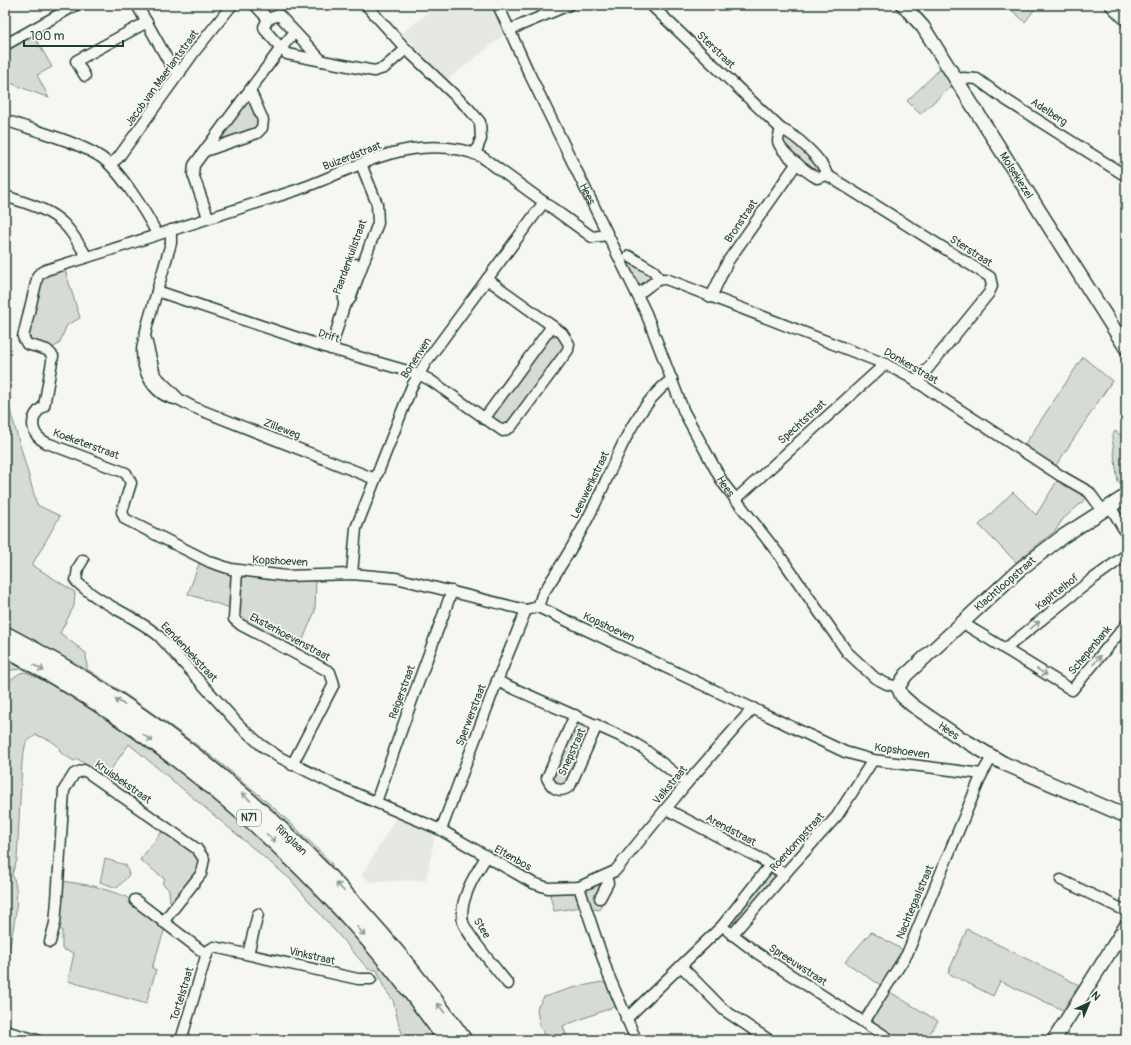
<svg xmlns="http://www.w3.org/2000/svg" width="1131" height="1045" viewBox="0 0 1131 1045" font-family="Pangolin,sans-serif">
<rect width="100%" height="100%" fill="#f6f6f2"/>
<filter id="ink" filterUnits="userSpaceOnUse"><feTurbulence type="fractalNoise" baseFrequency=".025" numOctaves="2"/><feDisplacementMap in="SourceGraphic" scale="8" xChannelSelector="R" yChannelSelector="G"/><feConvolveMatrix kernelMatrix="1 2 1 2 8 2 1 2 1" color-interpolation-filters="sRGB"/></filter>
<g filter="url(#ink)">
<g fill="#e6e8e4">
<path d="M438,5h54l13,29 -58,46 -45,-47z"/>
<path d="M398,814l38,17 -10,49 -56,2 -8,-7z"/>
</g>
<g fill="#d6dbd6" stroke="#7a8c85">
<path d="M1006,5h32l-13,17z"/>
<path d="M32,32l20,35 -15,8 12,23 -44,-17v-33z"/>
<path d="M941,68l11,18 -32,28 -13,-13z"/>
<path d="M248,98l13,29 -40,15 -3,-3z"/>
<path d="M785,136h2l32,29 1,5 -4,4 -35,-31z"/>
<path d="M623,255l28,15 5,7 -12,8h-4l-4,-3z"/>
<path d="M64,267l16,51 -13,7 -8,19 -7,4 -16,-3 -9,-8 13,-60z"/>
<path d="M554,336h4l7,7 -1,5 -55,75 -5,3 -12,-9 1,-5 56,-74z"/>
<path d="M1083,357l29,24 -57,86 -32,-20z"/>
<path d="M5,392l32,113 23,11 -28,49 43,27 -1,14 -14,27 26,20 1,16c88,57 173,119 245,195v3l-58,-55 -90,-75 -91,-62 -76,-42 -12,-10z"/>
<path d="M1115,431l11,8v42l-8,2 -6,-46z"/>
<path d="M1059,478l30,18 -26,23 -8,12 -39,31 -37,-37 34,-33 23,23z"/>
<path d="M200,561l33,12 -3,35 -42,-14z"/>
<path d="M241,575l75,4 -1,32 -17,40 -58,-31 -3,-12z"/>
<path d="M5,659l2,1 16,9 -12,1 -6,7z"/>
<path d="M26,672c53,25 102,59 148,94 103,80 187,168 263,274h-32l-6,-15 -6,-25 -9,-12 -7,-18 -9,-1 -78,-90 -161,-135 -18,25 -9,7 -24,-17 -4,2 -13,-8 -3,-7 -8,-6 -14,-5 -10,7 -4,19 -5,99 -5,14c12,23 -3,71 -7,96v-286l15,-11z"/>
<path d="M580,723l8,3 2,4 -23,55 -9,2 -7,-10 23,-50z"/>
<path d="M164,829c10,7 25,15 33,24 12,15 -15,39 -24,50l-3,-2 -1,-11 -7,-7 3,-4 -25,-19z"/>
<path d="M105,859l21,6 3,10 -12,13 -17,-6z"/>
<path d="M769,873h2l5,4 -38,46 -5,-1 -1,-2z"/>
<path d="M62,881l32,5 31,10 40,32 -13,40 4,2 -10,34 -78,-23 6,-28 -12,-4v-19l-3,-3z"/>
<path d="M602,881l3,2 -2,18 -4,9 -9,-2 -4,-19z"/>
<path d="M549,891h24l3,2 6,14 -28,4z"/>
<path d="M967,929l112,56 -16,25 -63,-29 -7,15 -45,-23z"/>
<path d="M871,932l32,18 -21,36 -37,-24z"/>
<path d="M602,982l5,3 9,21 -53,20 5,14h-22l-7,-17 -2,-15 7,-11 28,-9z"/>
<path d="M888,991l50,30 -13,19h-26l-26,-19v-6z"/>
</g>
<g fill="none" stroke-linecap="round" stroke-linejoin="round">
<g stroke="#1f3d34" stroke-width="13">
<g id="minor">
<path d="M137,5l33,59 10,9"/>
<path d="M255,5l13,14"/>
<path d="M366,5l40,44 62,59 12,14 1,17 -6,15"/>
<path id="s1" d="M498,5l30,66 118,242 38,99 39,71 57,73 67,96 28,26 12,6 11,3"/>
<path d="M651,5l130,124"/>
<path d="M1110,5l16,16"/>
<path d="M509,30l60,-25"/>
<path d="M295,32l-14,16 -16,-18 -1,-3 4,-8 11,-4 43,46"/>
<path d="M5,45l71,-40"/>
<path d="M85,76l-9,-15 71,-39"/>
<path d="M956,80l7,-2 14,1 26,19 123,78"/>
<path d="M5,120c28,10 70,21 94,36 19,11 48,58 58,78"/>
<path d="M205,151l52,-18 5,-5 1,-8 -13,-30"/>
<path d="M110,164l8,-6 77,-107 37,-46"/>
<path d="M827,175l-10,3c-9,-5 -38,-27 -39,-37 0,-4 2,-8 3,-12 15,6 42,31 46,46l163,102 2,9 -3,7 -72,89"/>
<path d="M5,196c20,7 43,12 59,28 9,9 16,22 23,33"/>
<path d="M208,217l-15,-43 1,-9 87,-117 6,6 87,17 10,-3 22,-19"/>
<path d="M171,230v13l-24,83c-1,7 -5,19 -5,25 0,20 11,44 33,48"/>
<path d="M608,235l-16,2 -110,-80c-19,-9 -41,-11 -62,-9 -44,4 -82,28 -123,42 -83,27 -167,54 -251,80l-8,5 -15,62 4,7 20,6 6,6 -9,50c-16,11 -14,29 3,37l79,30 5,10 -9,29 3,7 85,43 21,7 55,7 66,-2 44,4 130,32 12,-3 307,145 28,8 109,14"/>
<path d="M629,256l25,15 5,8"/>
<path d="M157,291l174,58 87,25 12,6 73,51 8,-4 57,-77 1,-6 -7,-11 -75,-54"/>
<path d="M637,294c11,-5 17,-16 29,-15l219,85 23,12 153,100 28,16 14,19"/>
<path d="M711,297l17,-36 69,-98"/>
<path d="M344,306l6,-7 28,-76 -1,-19 -16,-40"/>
<path d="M146,339l9,36 25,25 13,7 182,72"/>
<path d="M331,349l13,-43v-11l11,-31"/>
<path d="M484,419l68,-93"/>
<path d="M735,500l150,-136"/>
<path d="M1110,506l16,27"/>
<path d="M83,560l-5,8 -2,13c23,23 58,34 83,55l80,89 22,20 18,12 54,27 108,46 92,53 15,5 31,-1 36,-16 72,-88 66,-75"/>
<path d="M237,570l-3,49 7,6 89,47 4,12 -42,81"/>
<path d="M352,574l4,-46 56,-142 14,-24 118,-160"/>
<path d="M538,607l4,-12c17,-26 34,-53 48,-81 24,-45 39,-103 82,-135"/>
<path d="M961,622l111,68 54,-65"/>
<path d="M1005,649l85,-68 36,-26"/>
<path d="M497,681l132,59 15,9 43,34"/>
<path d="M575,715l-28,63c5,11 13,16 23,8l27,-61"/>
<path d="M376,802l41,-116 35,-95"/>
<path d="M666,809l97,51 21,14"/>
<path d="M441,830l56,-149 29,-71"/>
<path d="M486,857c-7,12 -16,24 -20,38 -3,8 -5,18 -3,27 3,12 35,49 45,62"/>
<path d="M1061,880l65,31"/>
<path d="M579,887l29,87 28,66"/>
<path d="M600,898l8,-15 -2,-7"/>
<path d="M135,900l72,55"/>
<path d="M728,931l29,22 134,87"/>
<path d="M732,935l57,-66 48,-53 36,-56"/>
<path d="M1116,941l10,6"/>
<path d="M50,942l5,-19 2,-23 7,-110 10,-16 10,-4 113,79 7,10 -3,15 -38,48"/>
<path d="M248,954l10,-40"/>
<path d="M681,966l43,44 45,30"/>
<path d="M626,1019l96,-93 48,-61"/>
<path d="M864,1022l43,-68 75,-180 10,-17"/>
<path d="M5,1031l32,9"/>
<path d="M181,1040l26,-87 2,-3 5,-3 144,32h13"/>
</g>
</g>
<g stroke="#1f3d34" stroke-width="16">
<g id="major">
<path id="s2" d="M903,5l20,22 203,321"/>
<path id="s3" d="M1126,496l-64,41 -43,33 -113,105 -8,12 4,9 10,9 42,29 49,29 123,53"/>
<path d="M1054,1040l72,-114"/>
</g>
</g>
<g stroke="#1f3d34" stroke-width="18">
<g id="highway">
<path id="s4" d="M5,634c186,97 338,235 459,406"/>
<path d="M5,649c176,94 327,228 441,391"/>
</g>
</g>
<use href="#minor" stroke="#f6f6f2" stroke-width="10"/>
<use href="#major" stroke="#f6f6f2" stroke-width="13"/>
<use href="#highway" stroke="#f6f6f2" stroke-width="15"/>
</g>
<defs><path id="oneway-shaft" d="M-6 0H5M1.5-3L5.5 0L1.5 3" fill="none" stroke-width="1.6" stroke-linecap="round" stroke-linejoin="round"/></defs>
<g stroke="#8a9a93">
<use href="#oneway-shaft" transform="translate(1035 625) rotate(-39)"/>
<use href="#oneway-shaft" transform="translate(1097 660) rotate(-50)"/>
<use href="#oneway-shaft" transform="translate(39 668) rotate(30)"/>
<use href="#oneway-shaft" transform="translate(1042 672) rotate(31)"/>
<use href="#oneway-shaft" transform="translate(120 702) rotate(-147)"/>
<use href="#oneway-shaft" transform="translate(148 738) rotate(36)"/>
<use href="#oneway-shaft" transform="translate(246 797) rotate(-139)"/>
<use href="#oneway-shaft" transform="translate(271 838) rotate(43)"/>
<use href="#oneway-shaft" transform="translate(340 887) rotate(-134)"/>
<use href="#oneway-shaft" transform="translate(361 931) rotate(48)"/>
<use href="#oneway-shaft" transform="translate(441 1008) rotate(-127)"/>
</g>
</g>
<g text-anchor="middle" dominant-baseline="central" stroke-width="3.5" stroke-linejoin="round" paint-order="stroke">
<rect fill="#f6f6f2" stroke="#60746d" stroke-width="1" x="237" y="810" width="24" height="16" rx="3"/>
<g font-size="10" font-weight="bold" fill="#1f3d34">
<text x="249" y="818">N71</text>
</g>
<g font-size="11" fill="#1f3d34" stroke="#f6f6f2">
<text transform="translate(716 50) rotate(44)">Sterstraat</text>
<text transform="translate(162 78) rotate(-54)">Jacob van Maerlantstraat</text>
<text transform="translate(1049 112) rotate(33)">Adelberg</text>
<text transform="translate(352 156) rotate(-21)">Buizerdstraat</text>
<text stroke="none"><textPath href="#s2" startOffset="205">Molsekiezel</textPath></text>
<text stroke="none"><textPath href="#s1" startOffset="209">Hees</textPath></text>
<text transform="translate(741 221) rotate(-56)">Bronstraat</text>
<text transform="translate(971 251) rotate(33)">Sterstraat</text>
<text transform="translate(350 257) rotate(-70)">Paardenkuilstraat</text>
<text transform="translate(329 336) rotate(18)">Drift</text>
<text transform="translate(416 358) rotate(-57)">Bonenven</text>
<text transform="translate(911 366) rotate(30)">Donkerstraat</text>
<text transform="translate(802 422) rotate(-42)">Spechtstraat</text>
<text transform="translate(282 429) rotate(21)">Zilleweg</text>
<text transform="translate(86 444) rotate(20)">Koeketerstraat</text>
<text transform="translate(590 485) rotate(-64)">Leeuwerikstraat</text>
<text stroke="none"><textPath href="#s1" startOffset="533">Hees</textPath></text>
<text transform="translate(280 561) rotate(3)">Kopshoeven</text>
<text transform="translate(1005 584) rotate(-41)">Klachtloopstraat</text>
<text transform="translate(1057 592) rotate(-38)">Kapittelhof</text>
<text transform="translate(609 627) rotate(25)">Kopshoeven</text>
<text transform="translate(290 637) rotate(28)">Eksterhoevenstraat</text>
<text transform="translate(1090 650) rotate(-50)">Schepenbank</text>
<text transform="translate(189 652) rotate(47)">Eendenbekstraat</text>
<text transform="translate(402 692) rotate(-70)">Reigerstraat</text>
<text transform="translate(471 715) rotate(-69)">Sperwerstraat</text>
<text stroke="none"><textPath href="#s3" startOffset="367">Hees</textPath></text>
<text transform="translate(902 751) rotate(8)">Kopshoeven</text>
<text transform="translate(572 752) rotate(-66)">Snepstraat</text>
<text transform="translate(123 782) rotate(35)">Kruisbekstraat</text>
<text transform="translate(670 785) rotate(-50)">Valkstraat</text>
<text transform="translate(731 830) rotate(28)">Arendstraat</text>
<text stroke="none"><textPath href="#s4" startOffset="354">Ringlaan</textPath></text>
<text transform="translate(797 842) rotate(-48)">Roerdompstraat</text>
<text transform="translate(513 858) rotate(29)">Eltenbos</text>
<text transform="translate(915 902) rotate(-67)">Nachtegaalstraat</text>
<text transform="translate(482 928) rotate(58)">Stee</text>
<text transform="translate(312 956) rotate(13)">Vinkstraat</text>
<text transform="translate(798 965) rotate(33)">Spreeuwstraat</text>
<text transform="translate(182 994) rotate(-73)">Tortelstraat</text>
</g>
</g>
<rect width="1131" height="1045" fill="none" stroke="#f6f6f2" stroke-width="20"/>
<rect x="10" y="10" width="1111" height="1025" fill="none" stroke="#1f3d34" stroke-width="1.5" filter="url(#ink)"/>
<g transform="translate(1089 1003) rotate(44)" stroke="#f6f6f2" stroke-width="3" paint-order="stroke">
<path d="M0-3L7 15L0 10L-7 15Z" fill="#1f3d34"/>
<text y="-6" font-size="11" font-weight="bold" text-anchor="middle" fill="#1f3d34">N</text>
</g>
<path d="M24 40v6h99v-6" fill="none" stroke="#1f3d34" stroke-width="2"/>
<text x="30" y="40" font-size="12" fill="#1f3d34" stroke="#f6f6f2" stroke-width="3" paint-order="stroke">100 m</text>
</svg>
